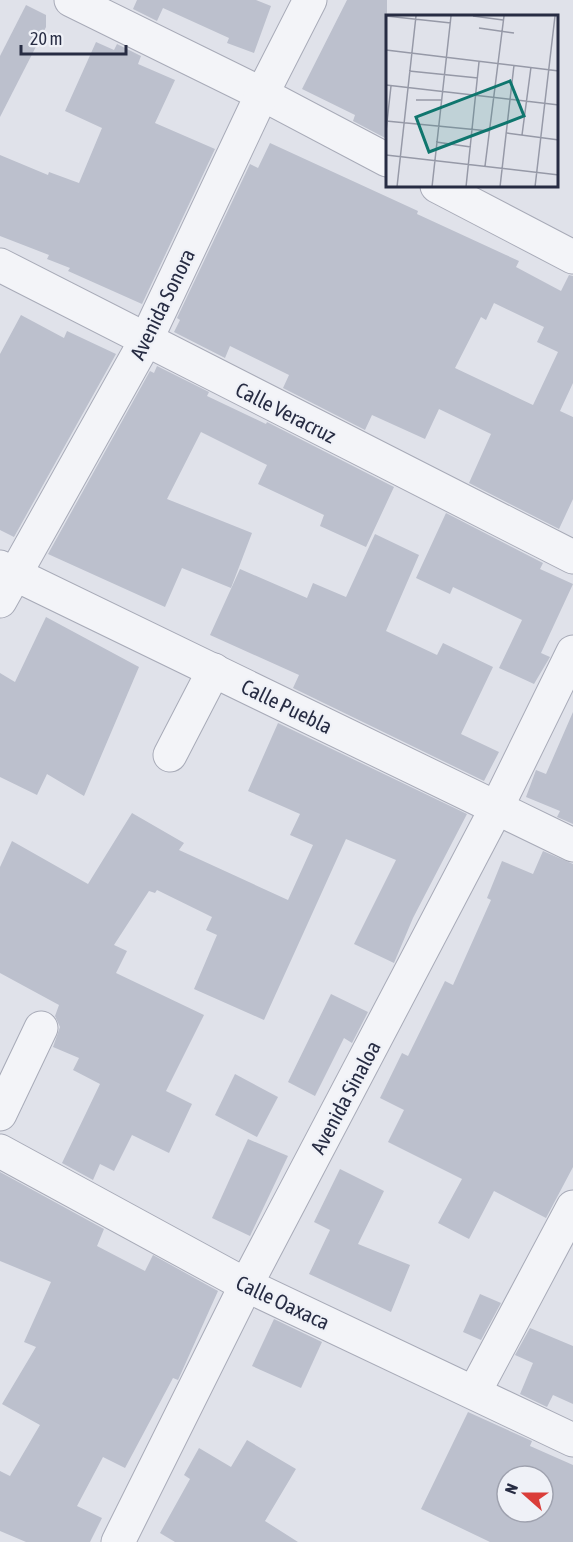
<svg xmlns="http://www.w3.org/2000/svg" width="573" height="1542" viewBox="0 0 573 1542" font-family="'Asap Condensed',sans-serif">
<rect width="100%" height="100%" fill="#e0e2ea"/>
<g fill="#bcc0cd" fill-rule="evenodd">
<path d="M137,0h119l15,6 -17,47 -27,-10 2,-5 -66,-30 -6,13 -24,-12z"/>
<path d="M347,0h40v139l-34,-18 2,-6 -53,-26z"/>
<path d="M26,5l20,10v12l-46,90v-61z"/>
<path d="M96,42l18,8 3,-6 24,12 -3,8 37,16 -20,43 60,26 -73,155 -74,-33 2,-3 -23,-9 2,-4 -49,-19v-81l48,20 1,-3 30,11 23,-55 -37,-17z"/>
<path d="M270,143l148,68 -1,3 102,47 -3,6 45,24 8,-16 4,1v107l-13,28 13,6v82l-14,30 -90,-46 22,-49 -52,-25 -14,30 -53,-24 -7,15 -82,-42 6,-13 -59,-29 -5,12 -51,-26 6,-12 -3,-2 73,-154 8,4zM494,303l50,24 -7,15 21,10 -25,53 -78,-37 26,-51 5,3z"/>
<path d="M21,315l43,23 3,-7 49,23 -102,183 -14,-7v-176z"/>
<path d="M157,366l52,26 -2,4 59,28 1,-2 127,65 -28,60 -46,-21 4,-11 -66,-31 9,-19 -66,-33 -34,67 85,34 -21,55 -49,-20 -17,39 -117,-53 102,-183 4,2z"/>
<path d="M446,513l97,50 -3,6 33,15 -32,69 9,4 -16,27 -35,-16 23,-48 -69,-33 -3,7 -34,-16z"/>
<path d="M375,534l44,21 -33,76 51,24 6,-12 50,24 -32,67 38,18 -15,29 -191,-93 6,-13 -89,-40 30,-66 67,29 6,-15 33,14z"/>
<path d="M46,617l93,50 -55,129 -37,-22 -10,21 -37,-18v-104l15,9z"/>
<path d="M573,712v112l-16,-7 3,-6 -34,-14 10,-27 10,4z"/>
<path d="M278,723l189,91 -54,104 -19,45 -40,-19 42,-84 -50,-21 -82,181 -70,-31 23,-54 -11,-5 6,-13 -55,-27 -2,3 -6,-2 -35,54 13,6 -11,22 88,42 -38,76 26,13 -23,49 -37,-18 -18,36 -14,-7 -7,16 -31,-17 38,-79 -27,-14 6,-12 -26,-11 7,-20 -5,-11 4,-11 -59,-32v-106l12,-26 76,43 44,-71 52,30 -5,7 109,50 25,-55 -23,-10 10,-21 -52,-23z"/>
<path d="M543,851l30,13v303l-27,51 -52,-27 -25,48 -31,-16 24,-44 -74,-37 16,-32 -24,-12 22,-45 6,3 37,-75 8,4 38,-85 -4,-2 15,-37 31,13z"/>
<path d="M331,994l37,18 -16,31 -8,-5 -29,58 -27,-14z"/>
<path d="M235,1074l43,23 -21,40 -42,-22z"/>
<path d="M248,1139l40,17 -38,80 -38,-18z"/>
<path d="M340,1169l44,22 -26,53 52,21 -19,47 -82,-38 21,-44 -16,-8z"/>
<path d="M0,1172l104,57 -7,17 48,25 8,-16 65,36 -40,89 -5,-2 -48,90 -22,-11 -26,49 25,12 -12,24h-64l-26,-11v-60l10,5 30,-51 -38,-21 34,-57 -12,-5 27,-60 -51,-21z"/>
<path d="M480,1294l21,9 -20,37 -18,-8z"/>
<path d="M274,1319l48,23 -21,46 -49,-22z"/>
<path d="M530,1328l43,18v58l-20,-9 -6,12 -27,-13 13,-31 -18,-8z"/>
<path d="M468,1412l64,29 -2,5 43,19v77h-83l-69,-33zM507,1476h36v36h-36z"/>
<path d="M247,1440l49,29 -31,52 33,21h-123l-15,-9 30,-54 -6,-4 15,-27 32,19z"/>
</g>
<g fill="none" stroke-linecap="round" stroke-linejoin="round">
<g stroke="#a8abb8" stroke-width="35">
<g id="minor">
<path d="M71,0l191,94 125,66"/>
<path d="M437,186l136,71"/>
<path d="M0,265l573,292"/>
<path d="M0,567l573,278"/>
<path d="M0,601l146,-261 116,-246 48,-94"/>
<path d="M170,755l44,-85"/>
<path d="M0,1114l41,-86"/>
<path d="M0,1151l246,134 327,155"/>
<path d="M475,1391l98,-184"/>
<path d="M118,1542l128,-257 250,-476 77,-157"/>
</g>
</g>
<use href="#minor" stroke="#f3f4f8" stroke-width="33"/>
</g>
<g text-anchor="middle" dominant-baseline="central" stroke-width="4.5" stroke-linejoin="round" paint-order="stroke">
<g font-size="21" fill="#272c43" stroke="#eff1f7">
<text transform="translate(162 304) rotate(-64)">Avenida Sonora</text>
<text transform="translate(286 412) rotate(27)">Calle Veracruz</text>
<text transform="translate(287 706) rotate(26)">Calle Puebla</text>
<text transform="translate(345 1097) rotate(-62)">Avenida Sinaloa</text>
<text transform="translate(283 1302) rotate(25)">Calle Oaxaca</text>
</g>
</g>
<g transform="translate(386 15)">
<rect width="172" height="172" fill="#e0e2ea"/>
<path fill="none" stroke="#9699a7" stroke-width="1.5" d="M0,1l65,7M87,1l30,4M93,13l35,5M0,35l173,21M23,56l69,7M0,70l173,20M30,85h25M0,106l103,10M0,116l5,-45M121,118l52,7M136,120l9,-68M50,127l35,5M0,140l173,20M99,151l19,-150M11,172l19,-171M46,172l19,-171M80,172l13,-125M114,172l14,-122M149,172l20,-171"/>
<path fill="#0f766e" fill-opacity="0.15" stroke="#0f766e" stroke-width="3" d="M124,66l14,35 -95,36 -13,-35z"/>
<rect width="172" height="172" fill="none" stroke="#272c43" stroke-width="3"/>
</g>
<g transform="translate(525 1494) rotate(291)"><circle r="28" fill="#eff1f7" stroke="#9fa2af" stroke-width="1.5"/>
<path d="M0-4.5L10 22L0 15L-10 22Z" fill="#da3d39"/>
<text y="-9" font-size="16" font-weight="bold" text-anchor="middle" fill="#272c43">N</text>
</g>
<path d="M21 45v9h105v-9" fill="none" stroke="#272c43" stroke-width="3"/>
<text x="30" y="45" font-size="18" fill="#272c43" stroke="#eff1f7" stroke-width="4.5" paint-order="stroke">20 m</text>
</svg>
